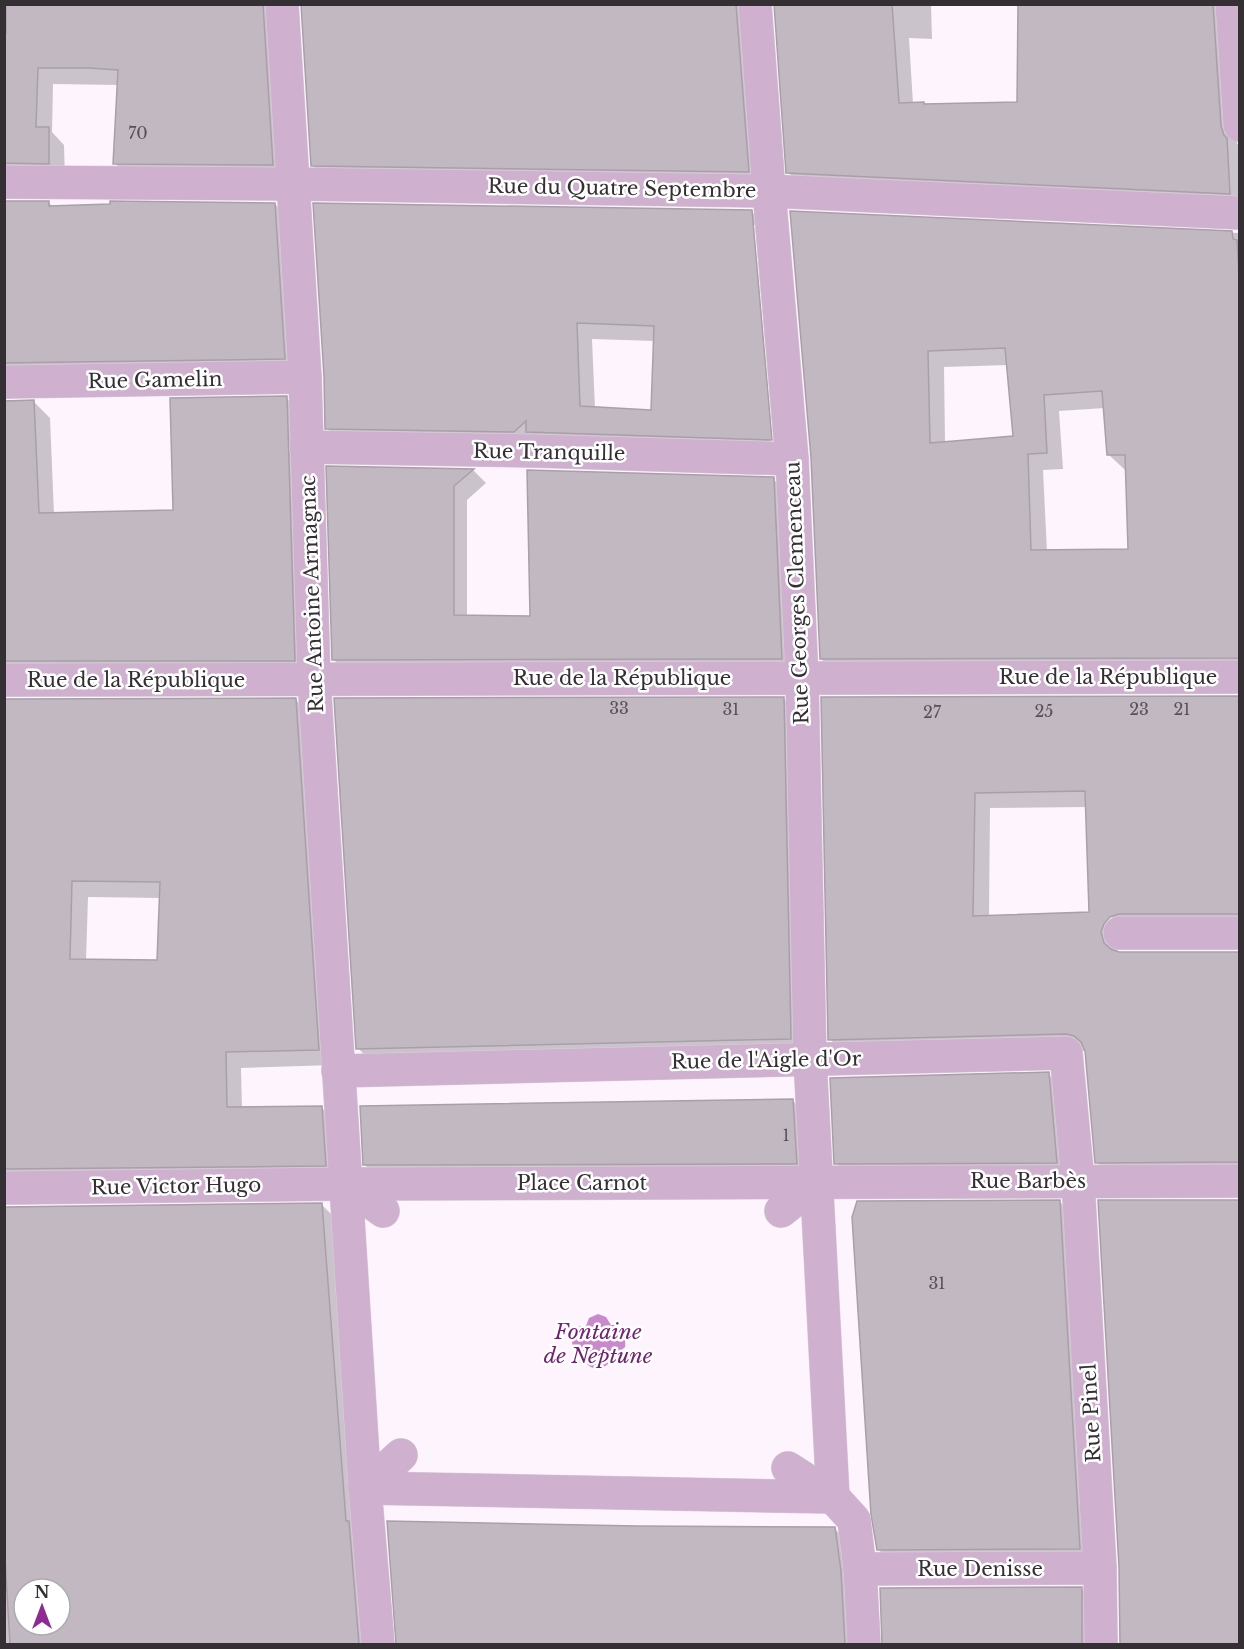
<svg xmlns="http://www.w3.org/2000/svg" width="1244" height="1649" viewBox="0 0 1244 1649" font-family="'Libre Baskerville',serif">
<rect width="100%" height="100%" fill="#fef4fe"/>
<path fill="#cb89cd" d="M598,1314l8,3 5,8h7l-1,5c7,5 9,9 8,17l-8,7v7h-6c-8,9 -18,11 -26,1l-6,1 1,-7 -5,-4 -3,-9 3,-9 4,-3v-5h7l3,-8z"/>
<g fill="#0003" fill-rule="evenodd">
<path d="M4,4h284l1,177 -158,-1 -16,-17 4,-78 -66,-1 -1,48 12,13 1,34 -61,9z"/>
<path d="M302,4h459l3,184 -435,-7 -17,-16z"/>
<path d="M775,4h156l1,35 -23,-1 4,66 106,-1 1,-99h218l-9,18 8,122 3,1v64l-436,-20 -16,-17z"/>
<path d="M4,202l45,1 4,4 222,-3 16,16 10,154 -297,14z"/>
<path d="M751,211l16,16 20,228 -444,-11 -16,-16zM752,225h3l19,222h-3zM592,339l63,2 -2,71 -58,-3z"/>
<path d="M791,212l448,21 1,441 -402,1 -17,-16 -9,-201zM1008,365l6,72 -69,6 -1,-76zM1105,408l3,46 17,16h2l3,80 -83,2 -4,-82 20,-1 -4,-58z"/>
<path d="M286,398l17,16 7,262 -306,10v-284h30l16,16 4,96 121,-3z"/>
<path d="M328,468l145,2 13,13 -19,17v117l64,1 242,-139 14,13 8,180 -448,1 -13,-13z"/>
<path d="M1240,697v233l-120,10 -3,11 2,2h121v225h-127l-16,-16 -11,-111 -240,5 -16,-17 -7,-341zM1087,807l4,107 -102,3 1,-109zM1116,910l2,2 -14,13v-4z"/>
<path d="M783,698l17,17 7,340 -433,10 -16,-17z"/>
<path d="M4,700h292l16,16 22,349 -93,3 1,41 80,-1 16,16 3,57 -337,13zM88,897l73,1 -3,64 -72,-2z"/>
<path d="M1048,1074l10,10 9,88 -221,1 -10,-10z"/>
<path d="M793,1101l21,22 4,62 -431,1 -22,-21z"/>
<path d="M1240,1201v443h-119l-1,-76 -21,-366z"/>
<path d="M1060,1202l16,16 20,347 -202,1 -16,-17z"/>
<path d="M322,1205l16,16 35,423h-369v-436zM24,1589h36v36h-36z"/>
<path d="M835,1529l16,16 9,99h-462v-1z"/>
<path d="M1081,1588l16,17 1,39h-214v-1z"/>
</g>
<g fill="#c2b8c2" stroke="#a99fa9" stroke-width="1.5" fill-rule="evenodd">
<path d="M6,4h257l10,161 -160,-1 5,-94 -29,-2h-51l-2,59h13v37l-45,-1v-130h2z"/>
<path d="M301,4h435l13,168 -438,-6z"/>
<path d="M774,4h118l7,99 25,-1v2l93,-2 1,-98h195l8,122 3,9 3,3 3,56 -444,-21z"/>
<path d="M4,201h45v5l61,-2v-3l165,2 10,156 -281,4z"/>
<path d="M313,203l439,7 20,230 -246,-8v-11l-12,11 -189,-3 -1,-53zM577,323l77,3 -3,84 -71,-4z"/>
<path d="M790,211l442,20 1,8 4,1 2,35v383l-419,1 -9,-201zM1005,348l8,88 -83,7 -2,-92zM1102,391l5,64h18l3,94 -97,1 -3,-96 19,-1 -3,-58z"/>
<path d="M287,396l8,265h-291v-260l30,-1 5,113 134,-3 -3,-112z"/>
<path d="M326,466l148,3 -20,17v129l76,1 -3,-146 247,7 8,182 -450,1z"/>
<path d="M1239,696v218h-120l-9,3 -6,7 -3,8 3,11 7,6 8,3h120v210l-144,1 -10,-112 -4,-9 -7,-6 -8,-2 -238,6 -7,-343zM1085,791l4,121 -116,4 2,-123z"/>
<path d="M784,697l7,342 -435,10 -22,-351z"/>
<path d="M296,698l23,352 -93,2 1,55 95,-1 4,60 -322,3v-470zM72,881l88,1 -3,78 -87,-1z"/>
<path d="M1049,1072l8,91 -223,1 -4,-86z"/>
<path d="M793,1099l4,65 -434,1 -3,-59z"/>
<path d="M1060,1200l20,349 -203,1 -6,-35 -19,-298 5,-16z"/>
<path d="M1098,1200h141v444h-119l-1,-77z"/>
<path d="M322,1203l24,318h3l10,123h-349l-6,-103v-334zM24,1589h36v36h-36z"/>
<path d="M387,1521l250,5 198,1 6,44 4,73h-449z"/>
<path d="M1082,1587v57h-200l-2,-56z"/>
</g>
<g fill="none" stroke-linecap="round" stroke-linejoin="round">
<g stroke="#d9d1d9" stroke-width="34">
<g id="street">
<path d="M282,4l23,373 9,302 51,809 13,156"/>
<path d="M755,4l14,187 23,268 10,219 8,381 23,438"/>
<path d="M1232,4l8,121"/>
<path d="M4,182l289,2 476,7 471,22"/>
<path d="M4,382l301,-5"/>
<path d="M306,447l230,4 256,8"/>
<path d="M4,680l1236,-3"/>
<path d="M1120,933h120"/>
<path d="M338,1071l728,-18 12,128 22,387 1,76"/>
<path d="M347,1184l36,27"/>
<path d="M4,1188l343,-4 893,-3"/>
<path d="M781,1211l35,-28"/>
<path d="M788,1468l45,29 21,23 6,49 4,75"/>
<path d="M365,1488l468,9"/>
<path d="M365,1488l36,-33"/>
<path d="M860,1569l240,-1"/>
</g>
</g>
<use href="#street" stroke="#cfb0cf" stroke-width="33"/>
</g>
<g text-anchor="middle" dominant-baseline="central" stroke-width="5" stroke-linejoin="round" paint-order="stroke">
<g font-size="16" fill="#575157">
<text x="138" y="133">70</text>
<text x="619" y="708">33</text>
<text x="731" y="709">31</text>
<text x="1139" y="709">23</text>
<text x="1182" y="709">21</text>
<text x="1044" y="711">25</text>
<text x="932" y="712">27</text>
<text x="786" y="1135">1</text>
<text x="937" y="1283">31</text>
</g>
<g font-size="20" fill="#332f33" stroke="#fff">
<text transform="translate(622 188) rotate(1)">Rue du Quatre Septembre</text>
<text transform="translate(155 380) rotate(-1)">Rue Gamelin</text>
<text transform="translate(549 452) rotate(1)">Rue Tranquille</text>
<text transform="translate(797 593) rotate(-92)">Rue Georges Clemenceau</text>
<text transform="translate(312 594) rotate(-92)">Rue Antoine Armagnac</text>
<text x="1108" y="677">Rue de la République</text>
<text x="622" y="678">Rue de la République</text>
<text x="136" y="680">Rue de la République</text>
<text transform="translate(766 1060) rotate(-1)">Rue de l'Aigle d'Or</text>
<text x="1028" y="1181">Rue Barbès</text>
<text x="582" y="1183">Place Carnot</text>
<text transform="translate(176 1186) rotate(-1)">Rue Victor Hugo</text>
<text transform="translate(1091 1413) rotate(-93)">Rue Pinel</text>
<text x="980" y="1569">Rue Denisse</text>
</g>
<g font-size="21" font-style="italic" fill="#702275" stroke="#fff">
<text x="598" y="1332">Fontaine<tspan x="598" dy="24">de Neptune</tspan></text>
</g>
</g>
<rect width="1244" height="1649" fill="none" stroke="#332f33" stroke-width="12"/>
<g transform="translate(42 1607)"><circle r="28" fill="#ffffff" stroke="#adacad" stroke-width="1.5"/>
<path d="M0-4.5L10 22L0 15L-10 22Z" fill="#8e2b93"/>
<text y="-9" font-size="16" font-weight="bold" text-anchor="middle" fill="#332f33">N</text>
</g>
</svg>
